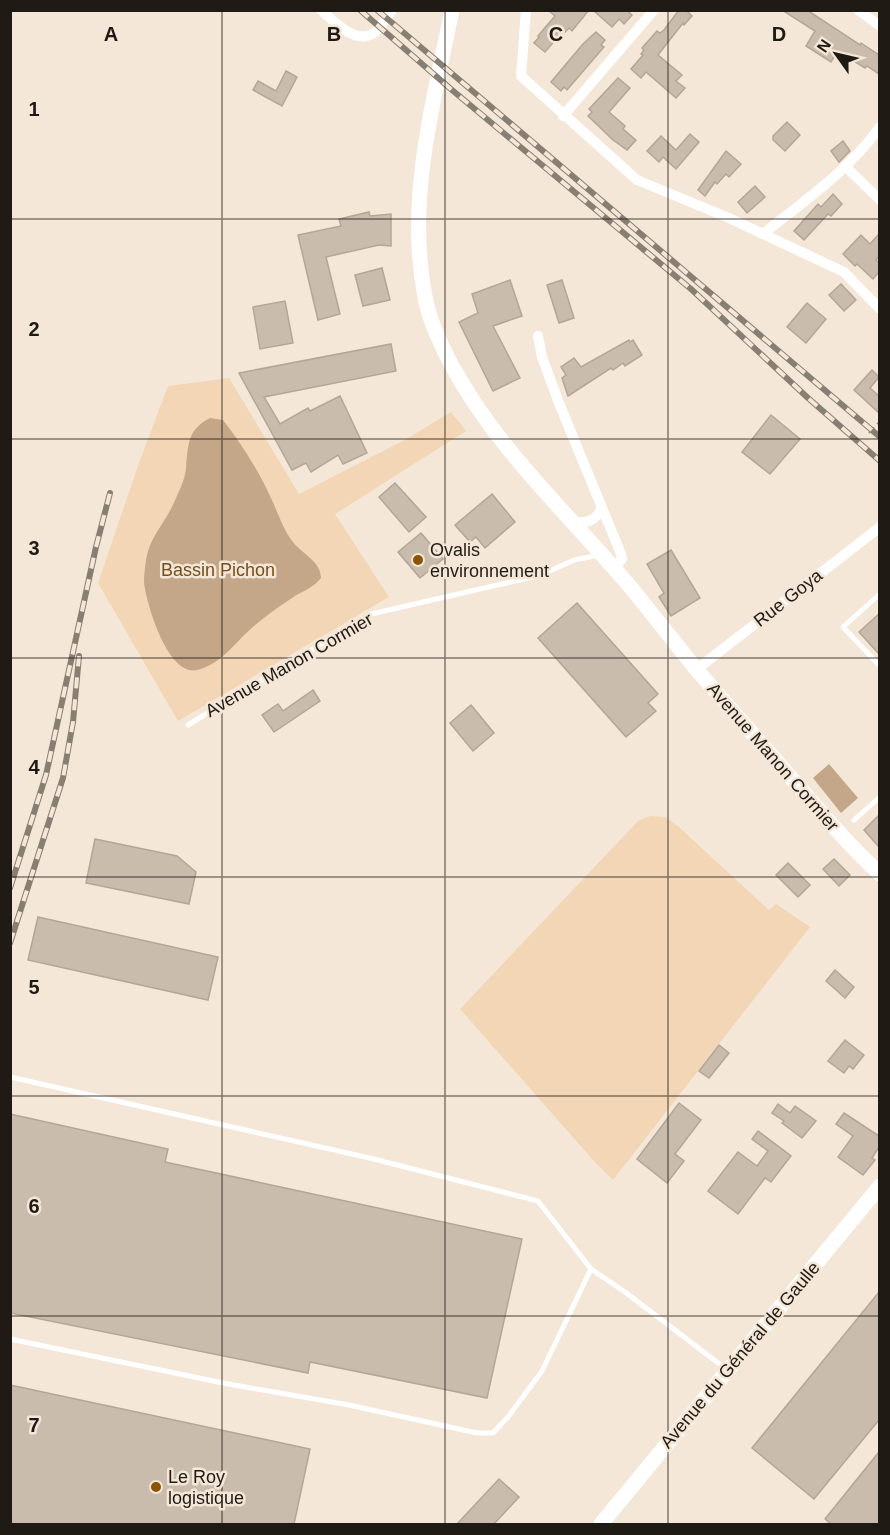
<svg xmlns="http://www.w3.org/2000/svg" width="890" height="1535" viewBox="0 0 890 1535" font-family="Helvetica,sans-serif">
<rect width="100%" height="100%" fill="#f5e7d7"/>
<g fill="#f2d6b6">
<path d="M229,378l70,116 104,-53 48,-29 15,19 -131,83 54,83 -211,124 -80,-138 41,-120 29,-77z"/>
<path d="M650,816l15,1 14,10 90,83 7,-6 34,23 -197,253 -20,-20 -133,-151 178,-188z"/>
</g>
<g fill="#c3a788">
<path d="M210,418l13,2c18,23 35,50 47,76 8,16 12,32 23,46 9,12 28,19 28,36 -6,8 -17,13 -26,18 -14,9 -28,19 -41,30 -18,15 -32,38 -57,44 -29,7 -51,-67 -53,-88 0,-7 1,-15 2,-22 3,-21 17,-35 26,-53 5,-12 13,-26 14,-39 2,-21 1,-39 24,-50z"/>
<path d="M829,764l29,34 -17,15 -28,-35z"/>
</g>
<g fill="#cabcad" stroke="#b3a697" stroke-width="1.5">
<path d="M548,10h41l-17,21 -3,-3 -4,4 -2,-1 -18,21 -11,-9 5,-6 -1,-1 17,-20z"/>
<path d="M593,10h34l5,5 -8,9 -5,-5 -7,8z"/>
<path d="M679,10h7l6,6 -8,9 -1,-2 -25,32 24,20 -6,6 9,7 -9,10 -30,-26 -5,6 -10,-9 12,-14 -2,-1 3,-4 -2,-2 15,-17 3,2 4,-3z"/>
<path d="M782,10h25l53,35 1,-2 18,12v19l-12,-8 -2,2 -27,-17 -7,11 -25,-16 9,-15z"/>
<path d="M596,32l9,8 -4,5 3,2 -37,43 -3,-3 -3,4 -10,-9 32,-38z"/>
<path d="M286,71l11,6 -15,29 -29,-16 5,-9 18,10z"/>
<path d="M618,78l12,10 -21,24 16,14 -2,3 13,11 -9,10 -14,-10 -25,-24 4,-4 -3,-3z"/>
<path d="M787,122l13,13 -15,16 -12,-11v-4z"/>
<path d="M690,134l9,8 -23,27 -13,-12 -4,5 -12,-11 14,-15 15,14z"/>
<path d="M843,141l7,10 -11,11 -8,-11z"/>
<path d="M726,151l15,13 -12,13 -3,-3 -9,10 -2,-2 -10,14 -7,-6z"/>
<path d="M755,186l10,11 -18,16 -9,-11z"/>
<path d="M833,194l9,10 -11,12 -3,-2 -24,26 -10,-9 24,-27 3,3z"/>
<path d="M369,212l1,4 21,-2v32l-12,-1 -53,12 14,57 -22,6 -20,-85 43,-9 -2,-7z"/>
<path d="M879,234v22l-3,4 3,3v9l-6,7 -16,-15 -2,2 -12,-12 18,-19 9,9z"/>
<path d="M382,268l8,32 -27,6 -8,-31z"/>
<path d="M510,280l12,36 -29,10 27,52 -27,13 -34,-69 19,-9 -6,-19z"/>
<path d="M562,280l12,38 -15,5 -12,-38z"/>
<path d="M841,284l15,16 -12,11 -15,-16z"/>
<path d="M285,301l8,42 -33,6 -7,-42z"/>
<path d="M807,303l19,16 -20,24 -19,-16z"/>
<path d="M629,340l1,2 3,-2 9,15 -17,11 -2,-3 -10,7 -2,-2 -43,28 -6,-18 4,-3 -5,-8 13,-9 7,9z"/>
<path d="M391,344l5,27 -132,26 16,27 28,-16 2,3 30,-15 27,57 -24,11 -5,-9 -27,17 -5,-9 -14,7 -53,-97z"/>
<path d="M872,370l7,7 -9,11 9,8v17l-25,-23z"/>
<path d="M771,415l29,24 -30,35 -28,-22z"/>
<path d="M395,483l31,34 -17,15 -30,-35z"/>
<path d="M492,494l23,28 -30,26 -9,-11 -6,5 -15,-17z"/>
<path d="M421,533l22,26 -23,19 -22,-26z"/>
<path d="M671,550l29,48 -29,18 -12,-19 5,-4 -17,-29z"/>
<path d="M577,603l81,91 -10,9 8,8 -30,26 -88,-99z"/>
<path d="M879,614v40l-20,-22z"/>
<path d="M313,690l7,11 -46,31 -12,-17 16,-11 5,7z"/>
<path d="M471,705l23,28 -21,18 -23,-28z"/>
<path d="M879,815v32l-15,-17z"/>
<path d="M95,839l82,17 19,16 -7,32 -103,-21z"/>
<path d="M834,859l16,16 -11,11 -16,-17z"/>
<path d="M788,863l22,22 -12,12 -22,-22z"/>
<path d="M38,917l180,40 -10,43 -180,-40z"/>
<path d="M835,970l19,17 -9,11 -19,-17z"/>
<path d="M845,1040l19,15 -11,14 -4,-3 -5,7 -16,-12z"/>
<path d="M719,1045l10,8 -20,25 -10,-7z"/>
<path d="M679,1103l22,17 -26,34 9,7 -17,22 -30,-24z"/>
<path d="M778,1104l12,9 5,-7 21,15 -14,17 -20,-15 2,-2 -12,-8z"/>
<path d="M844,1113l35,23v11l-7,11 3,2 -12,15 -25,-18 15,-21 -17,-12z"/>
<path d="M10,1114l158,35 -3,13 357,77 -35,159 -177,-36 -2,11 -298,-60z"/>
<path d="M758,1131l33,25 -20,26 -6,-4 -27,36 -30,-23 30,-39 19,14 11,-15 -16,-12z"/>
<path d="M879,1292v128l-65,79 -62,-51z"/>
<path d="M10,1385l300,64 -16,75h-284z"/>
<path d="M879,1452v72h-48l-6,-5z"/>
<path d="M499,1479l20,18 -25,27h-37z"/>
</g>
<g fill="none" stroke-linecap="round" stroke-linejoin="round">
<path stroke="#9f9589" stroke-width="2" stroke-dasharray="1.5 4.5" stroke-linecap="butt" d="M869,433l10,-11"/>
<g stroke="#fff" stroke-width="5">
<path d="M880,594l-37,33 37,39"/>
<path d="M188,725l183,-111 170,-39 33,-15 26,-5"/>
<path d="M854,820l26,-23"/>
<path d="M10,1077l364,82 164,42 53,68 34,23 101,77"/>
<path d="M10,1339l218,45 121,21 128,28h16l15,-16 34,-46 49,-102"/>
</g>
<g stroke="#fff" stroke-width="10">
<path d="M321,10c14,12 34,35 53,23 7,-5 13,-16 18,-23"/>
<path d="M526,10l-5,66 116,104 92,38 115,54 36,37"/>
<path d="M858,10l22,16"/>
<path d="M563,116l91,-106"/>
<path d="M846,167l34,33"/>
<path d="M763,234c41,-33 86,-64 117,-107"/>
<path d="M538,336l4,21 17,46 62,151 1,5 -8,9"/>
<path d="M572,522c14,1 24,0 30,-15"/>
<path d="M697,669l183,-142"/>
</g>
<g stroke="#fff" stroke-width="15">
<path d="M452,10c-19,95 -46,190 -27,287 4,23 15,46 26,67 46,86 119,151 181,225 22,27 43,54 65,81 29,34 59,67 88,101 31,35 60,71 95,103"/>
<path d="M601,1524l279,-338"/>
</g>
<g stroke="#887f74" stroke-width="6">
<g id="rail">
<path d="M360,10l92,80 239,199 117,109 72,63"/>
<path d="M377,10l503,427"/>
<path d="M10,888l36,-113 50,-228 14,-54"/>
<path d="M10,943l53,-165 10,-56 6,-66"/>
</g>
</g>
<use href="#rail" stroke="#f5e7d7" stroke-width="4" stroke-dasharray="11" stroke-linecap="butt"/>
</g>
<path fill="none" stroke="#1f1a14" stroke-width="1.5" stroke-opacity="0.55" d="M222,10v1514M445,10v1514M668,10v1514M10,219h870M10,439h870M10,658h870M10,877h870M10,1096h870M10,1316h870"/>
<g fill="#895500" stroke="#f5e7d7" stroke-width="2">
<circle cx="418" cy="560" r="6"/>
<circle cx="156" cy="1487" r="6"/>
</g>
<g text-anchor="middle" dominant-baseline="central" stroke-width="5" stroke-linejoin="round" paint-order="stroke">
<g font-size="18" fill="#1f1a14" stroke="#f5e7d7" text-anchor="start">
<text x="430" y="550">Ovalis<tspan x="430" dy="21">environnement</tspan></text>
<text x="168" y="1477">Le Roy<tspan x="168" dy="21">logistique</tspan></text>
</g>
<g font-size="18" fill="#754e1b" stroke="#f5e7d7">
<text x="218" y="570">Bassin Pichon</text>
</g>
<g font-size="18" fill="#1f1a14" stroke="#f5e7d7">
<text transform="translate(788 598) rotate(-38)">Rue Goya</text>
<text transform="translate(289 665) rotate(-30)">Avenue Manon Cormier</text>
<text transform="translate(773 757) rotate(49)">Avenue Manon Cormier</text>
<text transform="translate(740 1355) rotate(-50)">Avenue du Général de Gaulle</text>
</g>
</g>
<g font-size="20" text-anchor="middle" font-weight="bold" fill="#1f1a14" stroke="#f5e7d7" stroke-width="5" stroke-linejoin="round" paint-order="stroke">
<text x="111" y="41">A</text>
<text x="334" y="41">B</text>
<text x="556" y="41">C</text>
<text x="779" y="41">D</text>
<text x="34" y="116">1</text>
<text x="34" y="336">2</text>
<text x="34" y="555">3</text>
<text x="34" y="774">4</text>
<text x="34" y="994">5</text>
<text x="34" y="1213">6</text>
<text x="34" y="1432">7</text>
</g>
<rect width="890" height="1535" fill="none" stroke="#1f1a14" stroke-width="24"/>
<g transform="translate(836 54) rotate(304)" stroke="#f5e7d7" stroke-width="4.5" paint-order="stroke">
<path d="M0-4.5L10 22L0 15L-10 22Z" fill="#1f1a14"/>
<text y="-9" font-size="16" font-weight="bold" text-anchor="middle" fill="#1f1a14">N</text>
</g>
</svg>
